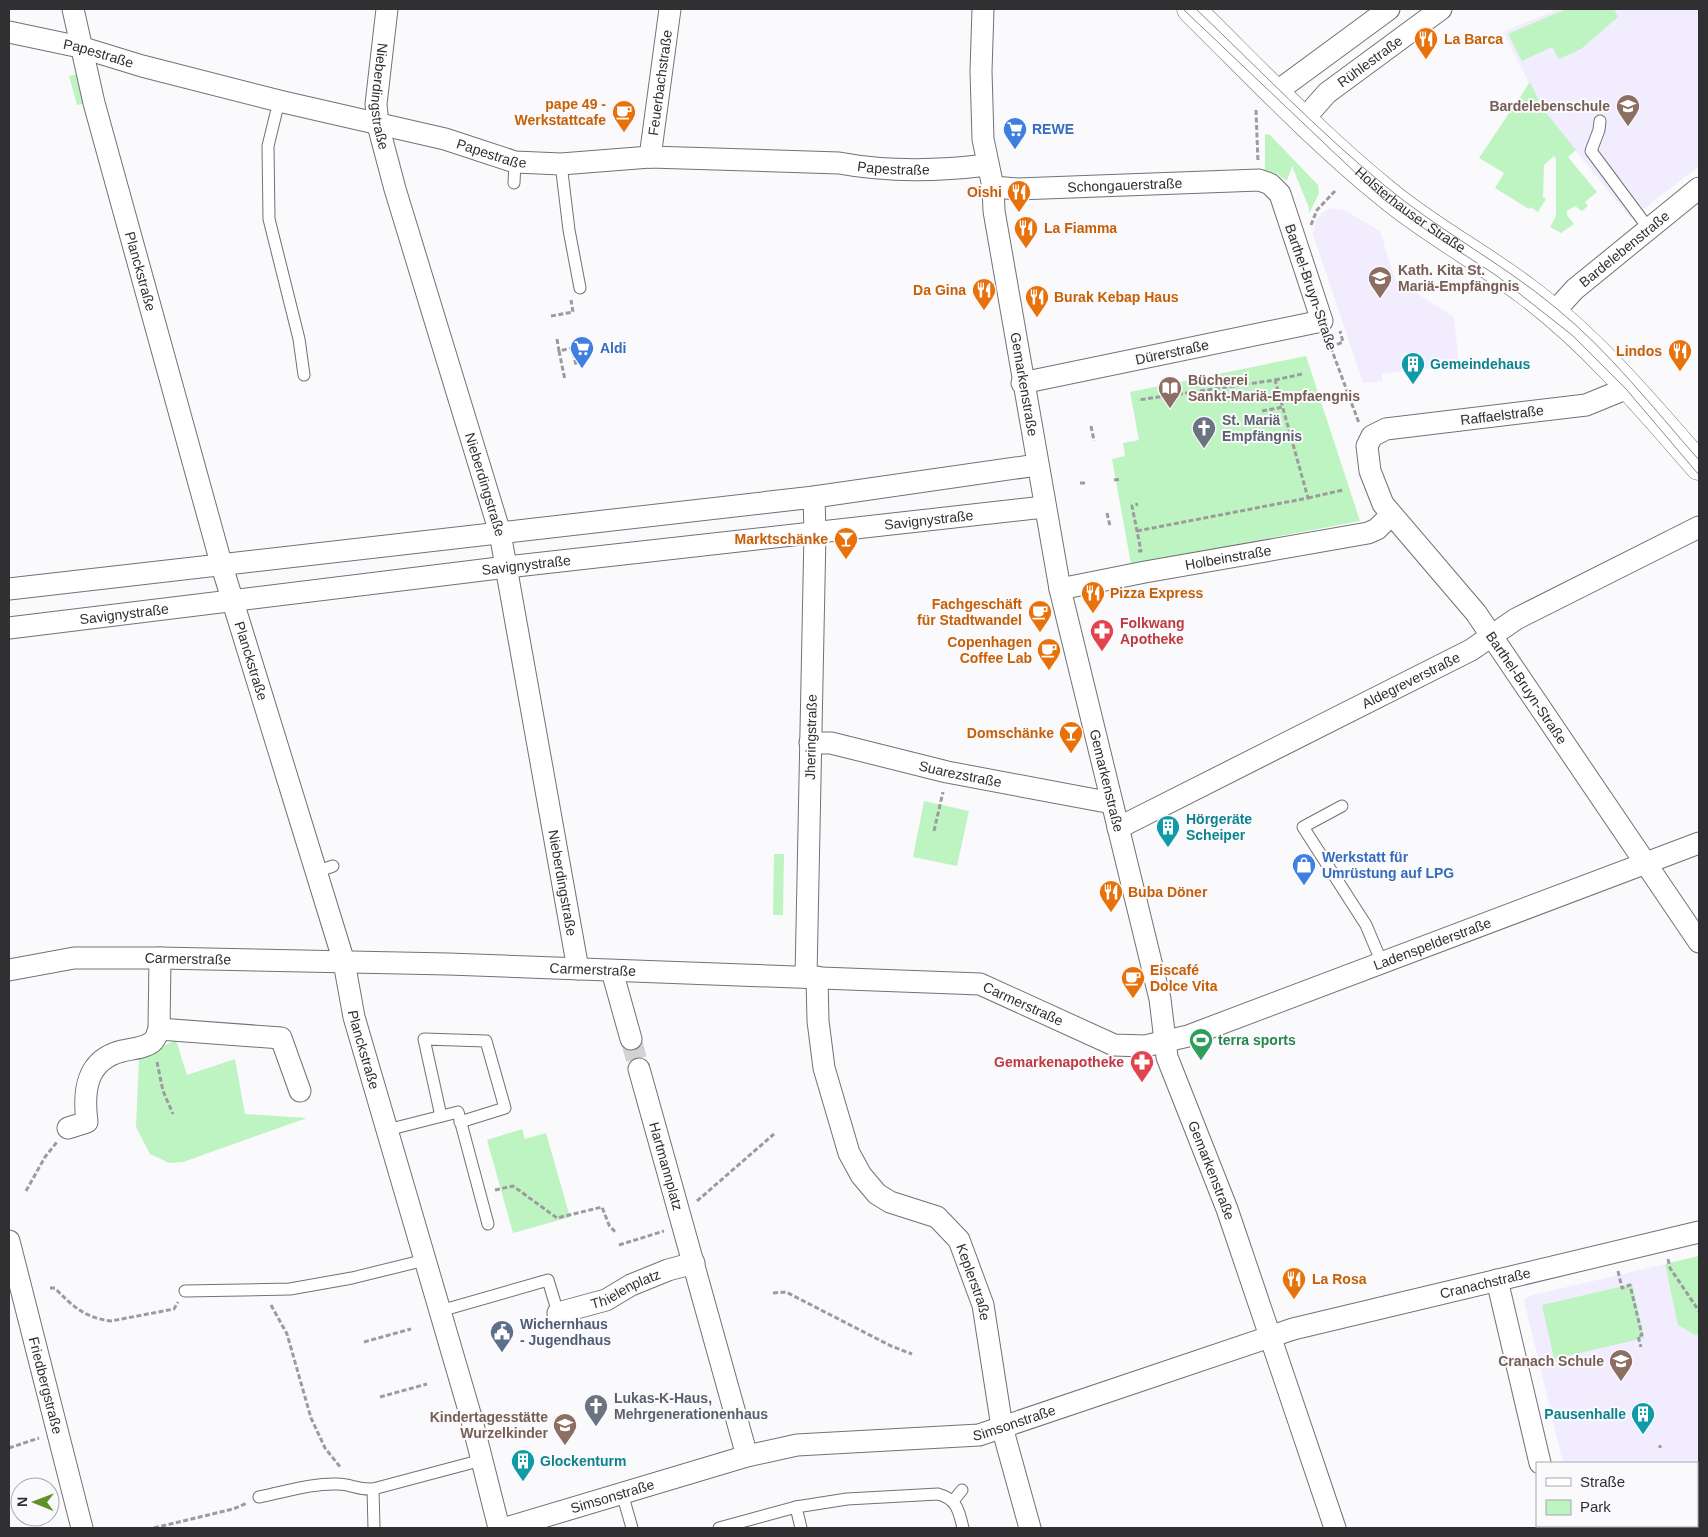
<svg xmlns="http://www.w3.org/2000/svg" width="1708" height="1537" viewBox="0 0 1708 1537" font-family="Helvetica,sans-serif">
<rect width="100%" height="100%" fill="#faf9fc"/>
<g fill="#f1edfe">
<path d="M1558,9h141v157l-68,53 -88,-109 -40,-78z"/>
<path d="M1331,208l13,2 36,21 15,49 59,37 5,48 -77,9 1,7 -20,2 -50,-149 2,-12 7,-9z"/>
<path d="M1699,1256v272h-121v-2h119v-63h-134l-39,-163 5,-4z"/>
</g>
<g fill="#bef4c1">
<path d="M1566,9h48l4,8 -37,32 -22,10 -7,-12 -30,14 -14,-27z"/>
<path d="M77,74l10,29 -10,2 -8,-29z"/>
<path d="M1530,82l13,27 33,41 -8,7 29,35 -12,10 3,4 -6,5 -7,-5 -8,5v4l7,9 -13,9 -11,-6 6,-11v-57l-2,-3 -10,9 -1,32 3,2 -8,13 -8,-5 -1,2 -34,-21 9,-15 -25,-15z"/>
<path d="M1265,134l5,1 48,50 1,8 -10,21v-6l-17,-42 -5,15 -11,-8 -11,-2z"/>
<path d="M1306,356l54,165 -229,43 -19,-105 13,-3 -2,-13 16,-3 -9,-48z"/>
<path d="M924,801l45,10 -12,55 -44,-9z"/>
<path d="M774,854h10l-1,61h-10z"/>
<path d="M176,1040l11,35 48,-16 10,55 62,4 -124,44 -14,1 -19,-9 -14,-27 3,-70z"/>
<path d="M522,1129l3,10 21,-6 24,84 -57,16 -26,-93z"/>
<path d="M1699,1256v79h-4l-17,-10 -13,-61z"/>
<path d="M1632,1284l12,54 -90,21 -12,-54z"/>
</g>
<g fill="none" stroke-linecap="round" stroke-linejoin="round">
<path stroke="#d2d1d3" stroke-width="21" stroke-dasharray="21 11" stroke-linecap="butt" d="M631,1039l8,30"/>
<g stroke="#727174" stroke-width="13">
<g id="service">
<path d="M279,101l-11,45 1,73 30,120 5,36"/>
<path d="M1600,121l-1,9 -8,21 58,78"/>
<path d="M561,164l8,66 11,58"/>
<path d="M514,183l1,-21"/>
<path d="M1342,806l-39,21 63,98 16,38"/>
<path d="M316,872l17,-6"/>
<path d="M441,1116l-17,-77 62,2 19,67 -45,14"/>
<path d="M387,1130l71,-18 30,112"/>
<path d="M185,1291l105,-2 62,-11 73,-18"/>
<path d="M440,1311l108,-31 10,33"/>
<path d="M373,1489l1,39"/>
<path d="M622,1493l10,35"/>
<path d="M259,1497c26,-5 53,-14 79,-13 13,0 19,6 35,5l109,-29"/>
<path d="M953,1501l9,-11"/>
<path d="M796,1507l51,-8 91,-5c19,5 21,17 25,34"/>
<path d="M719,1528l77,-21 5,21"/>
</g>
</g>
<g stroke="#727174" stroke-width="23">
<g id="minor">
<path id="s1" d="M73,9l21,94 127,460 123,399 10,55 117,400 28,111"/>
<path id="s2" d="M387,9l-11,95 2,21 17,64 105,344 78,436"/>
<path id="s3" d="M983,9l-2,62 2,68 10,48 1,24 66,378 100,410 7,58 60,152 108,319"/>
<path id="s4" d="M9,32l71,15 62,19 137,35 166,38 70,23 46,2 89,-7 189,6c48,9 100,8 148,2"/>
<path d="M1276,92l113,-83"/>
<path id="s5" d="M1304,119l23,-26 114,-84"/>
<path id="s6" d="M650,157l20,-148"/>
<path id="s7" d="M993,187l25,2 241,-9 11,4 10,10 42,127 -300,62"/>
<path id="s8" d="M1553,313l22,-24 124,-101"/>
<path id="s9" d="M1630,387l-44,18 -200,24 -14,7 -5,10 3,25 13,33 93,109 223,329"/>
<path d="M9,589l805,-92 223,-32"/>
<path id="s10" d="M1060,589l85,-17 223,-39 9,-4 14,-14"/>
<path id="s11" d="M9,628l498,-61 537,-60"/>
<path id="s12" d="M810,743h21l116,29 165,31"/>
<path id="s13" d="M1118,828l353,-178 45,-31 183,-92"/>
<path id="s14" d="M9,970l65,-12h86l288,6 532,20 134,61 31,1 43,-10 511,-193"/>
<path d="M612,971l19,68"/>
<path id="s15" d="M806,977l9,-444 -1,-36"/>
<path id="s16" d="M817,977l1,44 6,47 25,85 12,22 16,19 13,8 47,15 22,23 24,65 19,122 28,101"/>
<path d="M159,1029l122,9 19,53"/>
<path id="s17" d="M639,1069l108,387"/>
<path d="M68,1128l19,-6c-4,-31 -1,-62 35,-71 8,-2 23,-3 30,-9 4,-3 5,-8 7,-13l1,-71"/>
<path id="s18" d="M9,1241l73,287"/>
<path d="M1497,1280l43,183"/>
<path id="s19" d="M558,1313l48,-13 25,-15 37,-15 26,-7"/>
<path d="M1555,1526l1,2"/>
<path id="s20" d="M506,1528l241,-72 50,-11 182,-10 314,-106 406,-97"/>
</g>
</g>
<g stroke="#727174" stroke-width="29">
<g id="secondary">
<path id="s21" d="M1191,9c63,62 125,128 194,184 44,37 96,64 142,99 66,50 119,113 172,174"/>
</g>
</g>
<g stroke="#9c9b9e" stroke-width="3" stroke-dasharray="5 2.5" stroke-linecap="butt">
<path d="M1256,110l2,52"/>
<path d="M1311,225l6,-15 18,-19"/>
<path d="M551,316l22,-4 -2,-12"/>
<path d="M557,339l2,12 13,-3 4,17"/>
<path d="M1328,340l31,83"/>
<path d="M1330,347l13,-5 -3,-11"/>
<path d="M559,351l6,29"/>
<path d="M1275,380l27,-6"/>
<path d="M1262,411l21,-4"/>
<path d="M1091,426l3,15"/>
<path d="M1114,480l6,-1"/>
<path d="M1080,483h5"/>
<path d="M1308,498l35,-8"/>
<path d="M1107,513l3,13"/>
<path d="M1137,531l171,-33 -33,-118 -137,20"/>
<path d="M1138,551h3l-9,-45 6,-2"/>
<path d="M934,831l9,-39"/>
<path d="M157,1062l6,29 10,23"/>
<path d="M495,1190l18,-4 44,32 45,-11 7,18 7,8"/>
<path d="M26,1191l19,-34 12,-15"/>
<path d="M697,1201l77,-67"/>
<path d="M619,1245l45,-14"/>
<path d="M1668,1259l2,9 29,43"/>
<path d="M1618,1271l4,17 8,-3 12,50 -4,1 3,11"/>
<path d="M50,1288h5c17,18 30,30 56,33l63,-12 4,-7"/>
<path d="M773,1293l13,-1 105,54 21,8"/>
<path d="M271,1305l16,29 24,84 14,30 16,20"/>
<path d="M364,1342l47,-13"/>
<path d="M380,1397l47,-13"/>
<path d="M1651,1409l1,6"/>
<path d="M1660,1445v3"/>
<path d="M9,1448l30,-10"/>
<path d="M154,1528l79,-19 14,-6"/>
</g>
<use href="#service" stroke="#fff" stroke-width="11"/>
<use href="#minor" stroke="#fff" stroke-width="21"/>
<use href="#secondary" stroke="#fff" stroke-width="28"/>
<g stroke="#8b8a8c" stroke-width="1">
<path d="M1183,9l200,190 42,30 72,47 75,59 54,54 73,86"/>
<path d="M1196,9c62,59 122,122 188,176 54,45 118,78 172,123 54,44 97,100 143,152"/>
</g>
</g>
<defs>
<g id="restaurant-pin" transform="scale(1.25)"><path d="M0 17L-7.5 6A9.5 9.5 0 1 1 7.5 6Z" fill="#e8710a" stroke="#faf9fc"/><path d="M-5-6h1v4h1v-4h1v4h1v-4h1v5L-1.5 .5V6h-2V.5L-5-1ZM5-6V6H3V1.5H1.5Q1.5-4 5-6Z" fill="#fff"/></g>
<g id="school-pin" transform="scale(1.25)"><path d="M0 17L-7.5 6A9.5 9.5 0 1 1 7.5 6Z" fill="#8d6e63" stroke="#faf9fc"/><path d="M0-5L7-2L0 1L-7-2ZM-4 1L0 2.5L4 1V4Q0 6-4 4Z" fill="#fff"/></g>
<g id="cafe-pin" transform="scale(1.25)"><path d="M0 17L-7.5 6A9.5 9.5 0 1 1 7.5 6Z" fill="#e8710a" stroke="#faf9fc"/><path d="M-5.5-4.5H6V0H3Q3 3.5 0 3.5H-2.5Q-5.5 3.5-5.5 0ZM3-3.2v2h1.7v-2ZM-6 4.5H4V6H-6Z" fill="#fff"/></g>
<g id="supermarket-pin" transform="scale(1.25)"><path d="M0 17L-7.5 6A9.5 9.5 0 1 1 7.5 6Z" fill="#3f7fe0" stroke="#faf9fc"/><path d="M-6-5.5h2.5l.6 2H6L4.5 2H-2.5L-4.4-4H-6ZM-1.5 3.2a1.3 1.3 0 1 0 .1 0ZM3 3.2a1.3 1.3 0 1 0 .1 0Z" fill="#fff"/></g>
<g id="building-pin" transform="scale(1.25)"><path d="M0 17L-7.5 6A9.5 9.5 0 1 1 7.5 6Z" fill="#0f9aa8" stroke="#faf9fc"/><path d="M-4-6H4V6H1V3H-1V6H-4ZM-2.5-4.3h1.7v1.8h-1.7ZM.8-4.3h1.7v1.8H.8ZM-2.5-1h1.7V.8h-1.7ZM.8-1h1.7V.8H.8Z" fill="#fff"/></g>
<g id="library-pin" transform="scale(1.25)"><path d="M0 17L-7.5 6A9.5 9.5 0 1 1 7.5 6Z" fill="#8d6e63" stroke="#faf9fc"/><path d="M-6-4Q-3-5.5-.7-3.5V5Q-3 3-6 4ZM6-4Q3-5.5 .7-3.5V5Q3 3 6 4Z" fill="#fff"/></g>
<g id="church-pin" transform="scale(1.25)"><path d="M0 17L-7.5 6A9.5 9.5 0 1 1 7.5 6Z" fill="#6b7280" stroke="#faf9fc"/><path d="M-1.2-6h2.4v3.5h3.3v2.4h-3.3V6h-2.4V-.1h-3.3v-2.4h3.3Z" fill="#fff"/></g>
<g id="bar-pin" transform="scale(1.25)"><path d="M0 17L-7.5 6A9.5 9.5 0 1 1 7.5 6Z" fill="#e8710a" stroke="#faf9fc"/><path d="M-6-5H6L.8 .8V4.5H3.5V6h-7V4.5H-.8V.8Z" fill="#fff"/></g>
<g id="pharmacy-pin" transform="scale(1.25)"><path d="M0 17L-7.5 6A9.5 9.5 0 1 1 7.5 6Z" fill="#e0444e" stroke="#faf9fc"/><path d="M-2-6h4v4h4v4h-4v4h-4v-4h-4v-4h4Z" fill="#fff"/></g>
<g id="shop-pin" transform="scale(1.25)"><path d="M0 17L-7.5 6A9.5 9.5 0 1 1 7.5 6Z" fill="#3f7fe0" stroke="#faf9fc"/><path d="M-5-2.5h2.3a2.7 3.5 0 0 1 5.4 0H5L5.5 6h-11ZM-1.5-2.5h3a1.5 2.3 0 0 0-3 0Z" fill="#fff"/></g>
<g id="stadium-pin" transform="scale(1.25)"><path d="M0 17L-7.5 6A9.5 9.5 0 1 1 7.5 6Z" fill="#2e9e5b" stroke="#faf9fc"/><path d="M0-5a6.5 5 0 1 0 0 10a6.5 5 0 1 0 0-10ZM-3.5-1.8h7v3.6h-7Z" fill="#fff"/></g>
<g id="civic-pin" transform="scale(1.25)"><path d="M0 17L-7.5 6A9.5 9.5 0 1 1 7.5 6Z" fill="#5c6f8a" stroke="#faf9fc"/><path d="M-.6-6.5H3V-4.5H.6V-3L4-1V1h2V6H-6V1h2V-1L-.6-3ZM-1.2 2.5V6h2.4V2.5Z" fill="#fff"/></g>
</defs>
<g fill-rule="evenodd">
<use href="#restaurant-pin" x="1426" y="39"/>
<use href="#school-pin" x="1628" y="106"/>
<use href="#cafe-pin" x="624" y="112"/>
<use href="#supermarket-pin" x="1015" y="129"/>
<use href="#restaurant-pin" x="1019" y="192"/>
<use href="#restaurant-pin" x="1026" y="228"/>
<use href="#school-pin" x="1380" y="278"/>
<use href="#restaurant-pin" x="984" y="290"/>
<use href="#restaurant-pin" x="1037" y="297"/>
<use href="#supermarket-pin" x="582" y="348"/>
<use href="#restaurant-pin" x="1680" y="351"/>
<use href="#building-pin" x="1413" y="364"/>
<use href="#library-pin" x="1170" y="388"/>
<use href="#church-pin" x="1204" y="428"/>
<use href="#bar-pin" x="846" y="539"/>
<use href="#restaurant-pin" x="1093" y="593"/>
<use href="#cafe-pin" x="1040" y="612"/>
<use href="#pharmacy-pin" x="1102" y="631"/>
<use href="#cafe-pin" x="1049" y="650"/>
<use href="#bar-pin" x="1071" y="733"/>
<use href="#building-pin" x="1168" y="827"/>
<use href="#shop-pin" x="1304" y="865"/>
<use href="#restaurant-pin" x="1111" y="892"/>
<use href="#cafe-pin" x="1133" y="978"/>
<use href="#stadium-pin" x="1201" y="1040"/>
<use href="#pharmacy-pin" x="1142" y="1062"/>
<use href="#restaurant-pin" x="1294" y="1279"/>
<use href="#civic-pin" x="502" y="1332"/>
<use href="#school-pin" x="1621" y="1361"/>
<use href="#church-pin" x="596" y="1406"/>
<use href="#building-pin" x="1643" y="1414"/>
<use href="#school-pin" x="565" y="1425"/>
<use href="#building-pin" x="523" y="1461"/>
</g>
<g text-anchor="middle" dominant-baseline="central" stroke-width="4" stroke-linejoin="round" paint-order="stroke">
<g font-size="14" font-weight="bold" fill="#c56008" stroke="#faf9fc" text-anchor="end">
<text x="1444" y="39" text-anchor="start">La Barca</text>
<text x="606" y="104">pape 49 -<tspan x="606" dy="16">Werkstattcafe</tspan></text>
<text x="1002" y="192">Oishi</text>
<text x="1044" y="228" text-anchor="start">La Fiamma</text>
<text x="966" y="290">Da Gina</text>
<text x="1054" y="297" text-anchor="start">Burak Kebap Haus</text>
<text x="1662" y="351">Lindos</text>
<text x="828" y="539">Marktschänke</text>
<text x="1110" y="593" text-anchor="start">Pizza Express</text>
<text x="1022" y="604">Fachgeschäft<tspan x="1022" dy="16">für Stadtwandel</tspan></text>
<text x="1032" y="642">Copenhagen<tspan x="1032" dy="16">Coffee Lab</tspan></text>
<text x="1054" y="733">Domschänke</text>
<text x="1128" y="892" text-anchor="start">Buba Döner</text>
<text x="1150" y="970" text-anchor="start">Eiscafé<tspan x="1150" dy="16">Dolce Vita</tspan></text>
<text x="1312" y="1279" text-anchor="start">La Rosa</text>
</g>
<g font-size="14" fill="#302f31" stroke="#faf9fc">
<text stroke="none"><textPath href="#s4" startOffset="92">Papestraße</textPath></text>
<text stroke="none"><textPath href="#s5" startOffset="88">Rühlestraße</textPath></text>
<text stroke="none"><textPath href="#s6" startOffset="75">Feuerbachstraße</textPath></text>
<text stroke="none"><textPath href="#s2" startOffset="88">Nieberdingstraße</textPath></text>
<text stroke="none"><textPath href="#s4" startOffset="498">Papestraße</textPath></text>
<text stroke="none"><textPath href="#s4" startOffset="902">Papestraße</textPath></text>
<text stroke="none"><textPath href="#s7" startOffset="132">Schongauerstraße</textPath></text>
<text stroke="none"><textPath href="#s21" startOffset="298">Holsterhauser Straße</textPath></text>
<text stroke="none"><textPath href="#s8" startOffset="96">Bardelebenstraße</textPath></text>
<text stroke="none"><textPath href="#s1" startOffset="271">Planckstraße</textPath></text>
<text transform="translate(1311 287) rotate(71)">Barthel-Bruyn-Straße</text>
<text transform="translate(1172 352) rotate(-12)">Dürerstraße</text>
<text stroke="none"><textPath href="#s3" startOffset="379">Gemarkenstraße</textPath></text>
<text transform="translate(1502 415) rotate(-7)">Raffaelstraße</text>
<text stroke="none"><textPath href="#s2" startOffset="492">Nieberdingstraße</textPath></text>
<text stroke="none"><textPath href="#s11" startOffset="926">Savignystraße</textPath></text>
<text stroke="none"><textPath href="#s10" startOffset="171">Holbeinstraße</textPath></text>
<text stroke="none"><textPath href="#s11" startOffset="521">Savignystraße</textPath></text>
<text stroke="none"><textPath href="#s11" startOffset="116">Savignystraße</textPath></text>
<text stroke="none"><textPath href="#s1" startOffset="676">Planckstraße</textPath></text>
<text stroke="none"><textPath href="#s13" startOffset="328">Aldegreverstraße</textPath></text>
<text stroke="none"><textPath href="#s9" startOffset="570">Barthel-Bruyn-Straße</textPath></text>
<text stroke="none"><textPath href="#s15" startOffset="240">Jheringstraße</textPath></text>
<text stroke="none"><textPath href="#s12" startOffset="154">Suarezstraße</textPath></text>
<text stroke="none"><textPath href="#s3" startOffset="784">Gemarkenstraße</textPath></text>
<text stroke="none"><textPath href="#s2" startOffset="898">Nieberdingstraße</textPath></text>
<text stroke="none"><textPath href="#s14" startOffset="1456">Ladenspelderstraße</textPath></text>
<text stroke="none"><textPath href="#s14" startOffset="180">Carmerstraße</textPath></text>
<text stroke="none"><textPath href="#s14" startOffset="585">Carmerstraße</textPath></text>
<text stroke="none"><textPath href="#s14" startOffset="1020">Carmerstraße</textPath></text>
<text stroke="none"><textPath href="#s1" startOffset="1081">Planckstraße</textPath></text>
<text stroke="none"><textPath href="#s17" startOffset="101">Hartmannplatz</textPath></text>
<text stroke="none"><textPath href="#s3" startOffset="1189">Gemarkenstraße</textPath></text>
<text stroke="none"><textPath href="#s16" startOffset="371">Keplerstraße</textPath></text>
<text stroke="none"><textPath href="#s20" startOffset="1014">Cranachstraße</textPath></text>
<text stroke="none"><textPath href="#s19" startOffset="72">Thielenplatz</textPath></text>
<text stroke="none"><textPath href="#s18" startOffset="149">Friedbergstraße</textPath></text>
<text stroke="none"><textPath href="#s20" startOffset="522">Simsonstraße</textPath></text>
<text stroke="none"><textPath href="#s20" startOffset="111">Simsonstraße</textPath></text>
</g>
<g font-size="14" font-weight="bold" fill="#785e54" stroke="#faf9fc" text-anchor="end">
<text x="1610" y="106">Bardelebenschule</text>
<text x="1398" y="270" text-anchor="start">Kath. Kita St.<tspan x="1398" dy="16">Mariä-Empfängnis</tspan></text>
<text x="1188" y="380" text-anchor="start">Bücherei<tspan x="1188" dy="16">Sankt-Mariä-Empfaengnis</tspan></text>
<text x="1604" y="1361">Cranach Schule</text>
<text x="548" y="1417">Kindertagesstätte<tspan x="548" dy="16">Wurzelkinder</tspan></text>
</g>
<g font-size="14" font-weight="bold" fill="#366cbe" stroke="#faf9fc" text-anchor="start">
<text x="1032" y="129">REWE</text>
<text x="600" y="348">Aldi</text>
<text x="1322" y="857">Werkstatt für<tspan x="1322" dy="16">Umrüstung auf LPG</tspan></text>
</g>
<g font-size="14" font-weight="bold" fill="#0d838f" stroke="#faf9fc" text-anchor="start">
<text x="1430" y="364">Gemeindehaus</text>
<text x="1186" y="819">Hörgeräte<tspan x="1186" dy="16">Scheiper</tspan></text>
<text x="1626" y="1414" text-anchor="end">Pausenhalle</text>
<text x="540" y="1461">Glockenturm</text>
</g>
<g font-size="14" font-weight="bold" fill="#5b616d" stroke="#faf9fc" text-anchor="start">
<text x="1222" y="420">St. Mariä<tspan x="1222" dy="16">Empfängnis</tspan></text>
<text x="614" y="1398">Lukas-K-Haus,<tspan x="614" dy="16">Mehrgenerationenhaus</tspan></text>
</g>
<g font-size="14" font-weight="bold" fill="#be3a42" stroke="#faf9fc" text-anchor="start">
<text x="1120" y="623">Folkwang<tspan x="1120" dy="16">Apotheke</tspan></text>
<text x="1124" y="1062" text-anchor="end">Gemarkenapotheke</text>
</g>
<g font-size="14" font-weight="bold" fill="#27864d" stroke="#faf9fc" text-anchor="start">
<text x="1218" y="1040">terra sports</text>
</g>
<g font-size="14" font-weight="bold" fill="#4e5e75" stroke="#faf9fc" text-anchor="start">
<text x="520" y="1324">Wichernhaus<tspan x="520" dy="16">- Jugendhaus</tspan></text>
</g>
</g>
<rect width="1708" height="1537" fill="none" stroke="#302f31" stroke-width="20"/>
<rect x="1536" y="1462" width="162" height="65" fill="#faf9fc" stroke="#a9a8ab"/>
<rect x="1546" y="1478" width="25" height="8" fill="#ffffff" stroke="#a9a8ab"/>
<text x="1580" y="1487" font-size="15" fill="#302f31">Straße</text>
<rect x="1546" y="1500" width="25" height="15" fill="#bef4c1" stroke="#a9a8ab"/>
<text x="1580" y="1512" font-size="15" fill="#302f31">Park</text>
<g transform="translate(35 1502) rotate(271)"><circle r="24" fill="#faf9fc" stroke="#a9a8ab"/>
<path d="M0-4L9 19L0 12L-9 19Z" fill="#619126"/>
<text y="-8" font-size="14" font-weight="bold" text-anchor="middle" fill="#302f31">N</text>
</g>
</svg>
